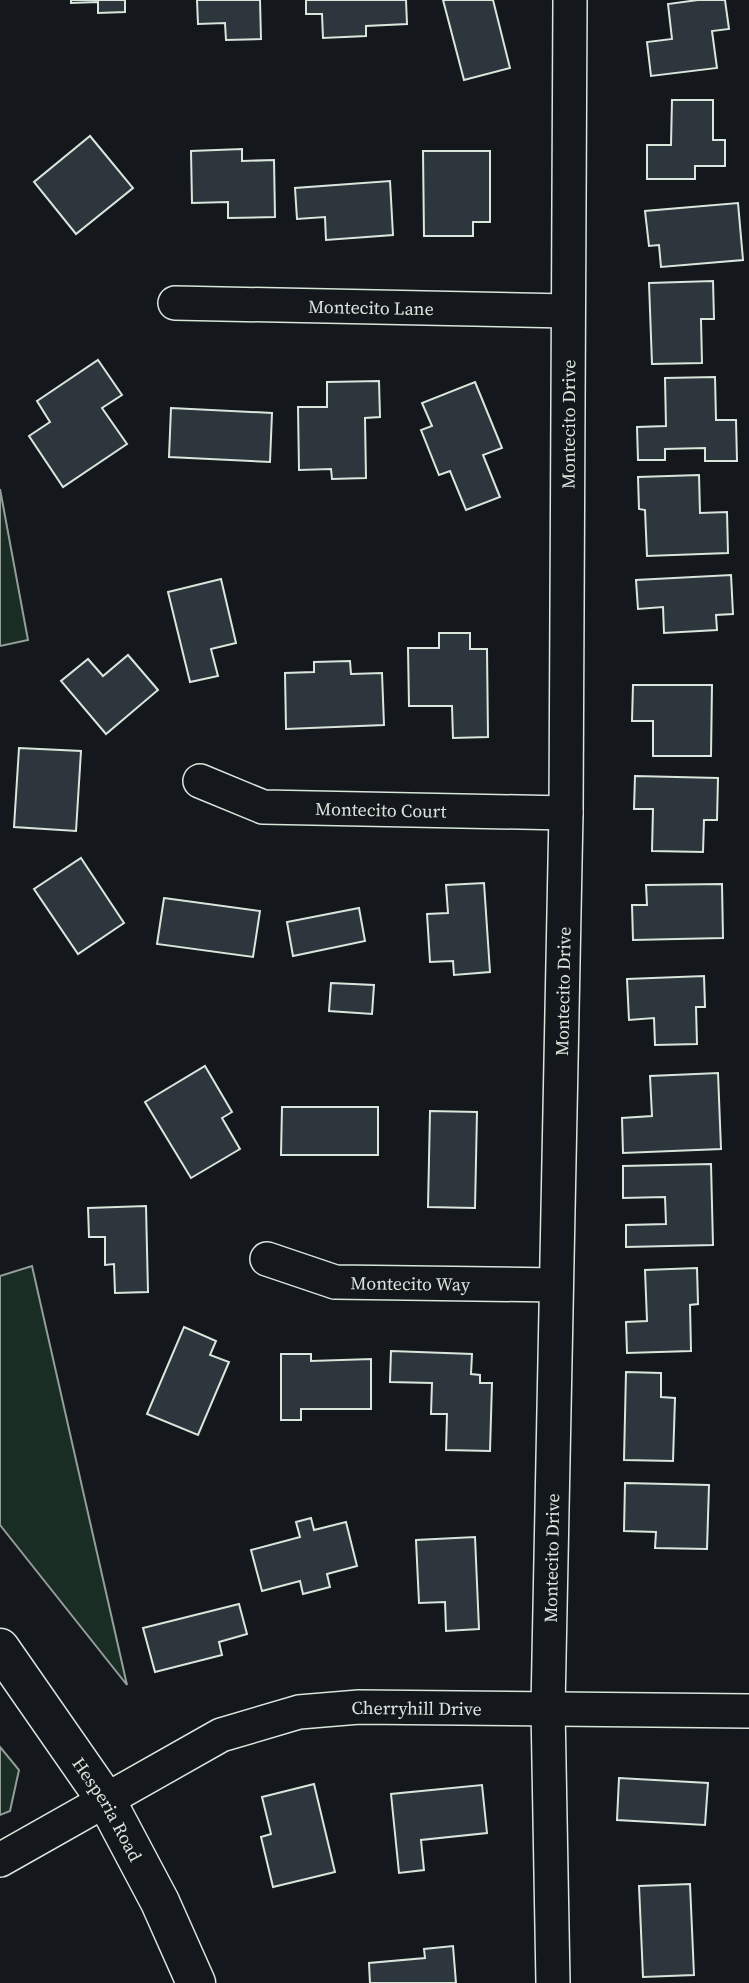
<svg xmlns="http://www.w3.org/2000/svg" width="749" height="1983" viewBox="0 0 749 1983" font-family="'Source Serif 4',serif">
<rect width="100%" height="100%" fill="#14181c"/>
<g fill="#1a2d24" stroke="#939e99" stroke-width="2">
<path d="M0,489l28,151 -28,6z"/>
<path d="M32,1266l95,419 -127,-160v-249z"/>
<path d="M0,1747l19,23 -9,41 -10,4z"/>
</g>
<g fill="#2c363c" stroke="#d8e6dc" stroke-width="2">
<path d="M71,0h54v12l-27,1v-11l-27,1z"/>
<path d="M197,0h63l1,39 -35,1 -1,-17 -27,1z"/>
<path d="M306,0h100l1,24 -41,2v10l-43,2 -1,-24h-16z"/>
<path d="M443,0h50l17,68 -46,12z"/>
<path d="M698,0h27l4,29 -17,2 5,37 -66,8 -4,-34 25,-3 -4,-35z"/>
<path d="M672,100h41v40h12v26h-30v13h-48v-34h24z"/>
<path d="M90,136l43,52 -57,46 -42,-52z"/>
<path d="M242,149v12l32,-1 1,57 -47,1v-16l-36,1 -1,-52z"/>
<path d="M423,151h67v71h-17v14h-49z"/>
<path d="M390,181l3,54 -67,5 -1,-23 -28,2 -2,-31z"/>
<path d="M738,203l5,57 -82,7 -2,-22 -10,1 -4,-35z"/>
<path d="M713,281l1,38h-13l1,44 -50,1 -3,-81z"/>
<path d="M98,360l24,35 -20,13 25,36 -64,43 -34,-51 21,-14 -13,-21z"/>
<path d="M715,377l1,43h20l1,41h-32v-13l-40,1v11h-27l-1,-33 29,-1 -1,-48z"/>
<path d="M379,381l1,36 -15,1 1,60 -34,1 -1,-10 -32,1 -1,-63h29v-25z"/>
<path d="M475,382l27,66 -19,7 17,42 -34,13 -16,-39 -11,4 -18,-45 11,-4 -10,-23z"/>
<path d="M171,408l101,5 -2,49 -101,-5z"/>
<path d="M699,475l1,38 27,-1 1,41 -81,3 -2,-46 -6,-1 -1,-32z"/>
<path d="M731,575l2,39 -17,1 1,15 -53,3 -1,-26 -25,2 -2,-29z"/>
<path d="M221,579l15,64 -25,6 7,27 -28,6 -22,-90z"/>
<path d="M439,633h31v16h17l1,88 -35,1 -1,-32h-43l-1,-58h31z"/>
<path d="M128,655l30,35 -52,44 -45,-53 27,-22 15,17z"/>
<path d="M350,661l1,13 31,-1 2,52 -98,4 -1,-56 29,-1v-10z"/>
<path d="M633,685h79l-1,71h-58v-35h-21z"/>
<path d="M19,748l62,3 -5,80 -62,-4z"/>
<path d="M635,776l83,2 -1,42h-13l-1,32 -51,-1 1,-42h-19z"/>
<path d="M81,858l43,65 -46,31 -44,-65z"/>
<path d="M484,883l6,89 -36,3 -1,-14 -23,1 -3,-48 21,-1 -2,-28z"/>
<path d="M722,884l1,54 -90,2 -1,-35h15l-1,-20z"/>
<path d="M164,898l96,13 -7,46 -96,-13z"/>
<path d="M359,908l6,33 -72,15 -6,-34z"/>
<path d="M704,976l1,31h-9l1,37 -42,1 -1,-27 -25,2 -2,-41z"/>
<path d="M331,983l43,2 -2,29 -43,-3z"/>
<path d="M205,1066l27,46 -10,6 18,31 -49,29 -46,-76z"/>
<path d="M718,1073l3,76 -98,4 -1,-35 30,-2 -2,-40z"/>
<path d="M282,1107h96v48h-97z"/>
<path d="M430,1111l47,1 -2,96 -47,-1z"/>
<path d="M711,1164l2,81 -87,2v-22l40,-1 -1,-27 -42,1v-32z"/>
<path d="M146,1206l2,86 -33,1 -1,-29 -9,1v-28h-16l-1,-29z"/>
<path d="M697,1268l1,36 -8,1 1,46 -64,2 -1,-31 21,-1 -2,-51z"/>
<path d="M184,1327l32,14 -6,14 19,7 -31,73 -51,-21z"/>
<path d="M391,1351l81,3 -1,20 9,1v8h12l-2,68 -44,-1 1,-36h-16l1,-31 -42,-1z"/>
<path d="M281,1354h30v7l60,-2v50h-70v11h-20z"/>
<path d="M626,1372l35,1v24l14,1 -2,63 -49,-1z"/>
<path d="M625,1483l84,2 -2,64 -52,-1 1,-16 -32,-1z"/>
<path d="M311,1518l3,12 32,-8 11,44 -30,8 3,13 -27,7 -3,-13 -38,10 -11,-41 49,-13 -4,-15z"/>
<path d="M475,1537l4,92 -33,2 -1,-29 -26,1 -3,-63z"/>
<path d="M239,1604l8,30 -28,8 3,13 -67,17 -12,-44z"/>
<path d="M619,1778l89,5 -3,42 -88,-5z"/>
<path d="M314,1784l21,88 -62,15 -12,-50 10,-3 -9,-37z"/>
<path d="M482,1785l5,48 -66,7 3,30 -25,3 -8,-79z"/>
<path d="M690,1884l4,91 -51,2 -4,-91z"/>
<path d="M453,1946l3,37h-86l-1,-20 56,-5 -1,-9z"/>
</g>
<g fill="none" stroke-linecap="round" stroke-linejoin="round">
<g stroke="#d8e6dc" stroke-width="36">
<g id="minor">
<path id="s1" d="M175,303l392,8"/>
<path id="s2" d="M200,781l63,26 303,6"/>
<path id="s3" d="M267,1259l68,23 221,3"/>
<path id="s4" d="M0,1860l221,-125 78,-23 60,-5 390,4"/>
<path id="s5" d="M553,1983l-5,-275 18,-895 4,-813"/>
</g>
</g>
<g stroke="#d8e6dc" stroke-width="41">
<g id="major">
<path id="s6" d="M0,1648l107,154 53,100 36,81"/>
</g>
</g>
<use href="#minor" stroke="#14181c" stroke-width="33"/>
<use href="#major" stroke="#14181c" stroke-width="38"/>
</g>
<g text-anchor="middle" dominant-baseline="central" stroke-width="5" stroke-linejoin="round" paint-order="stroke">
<g font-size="18" fill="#d8e6dc" stroke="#14181c">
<text stroke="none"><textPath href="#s1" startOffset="196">Montecito Lane</textPath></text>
<text stroke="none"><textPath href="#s5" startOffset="1559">Montecito Drive</textPath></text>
<text stroke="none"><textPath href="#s2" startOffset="186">Montecito Court</textPath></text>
<text stroke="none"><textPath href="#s5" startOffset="992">Montecito Drive</textPath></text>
<text stroke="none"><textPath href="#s3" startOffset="147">Montecito Way</textPath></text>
<text stroke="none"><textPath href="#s5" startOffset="425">Montecito Drive</textPath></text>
<text stroke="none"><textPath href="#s4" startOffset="453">Cherryhill Drive</textPath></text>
<text stroke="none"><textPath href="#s6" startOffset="194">Hesperia Road</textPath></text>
</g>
</g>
</svg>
